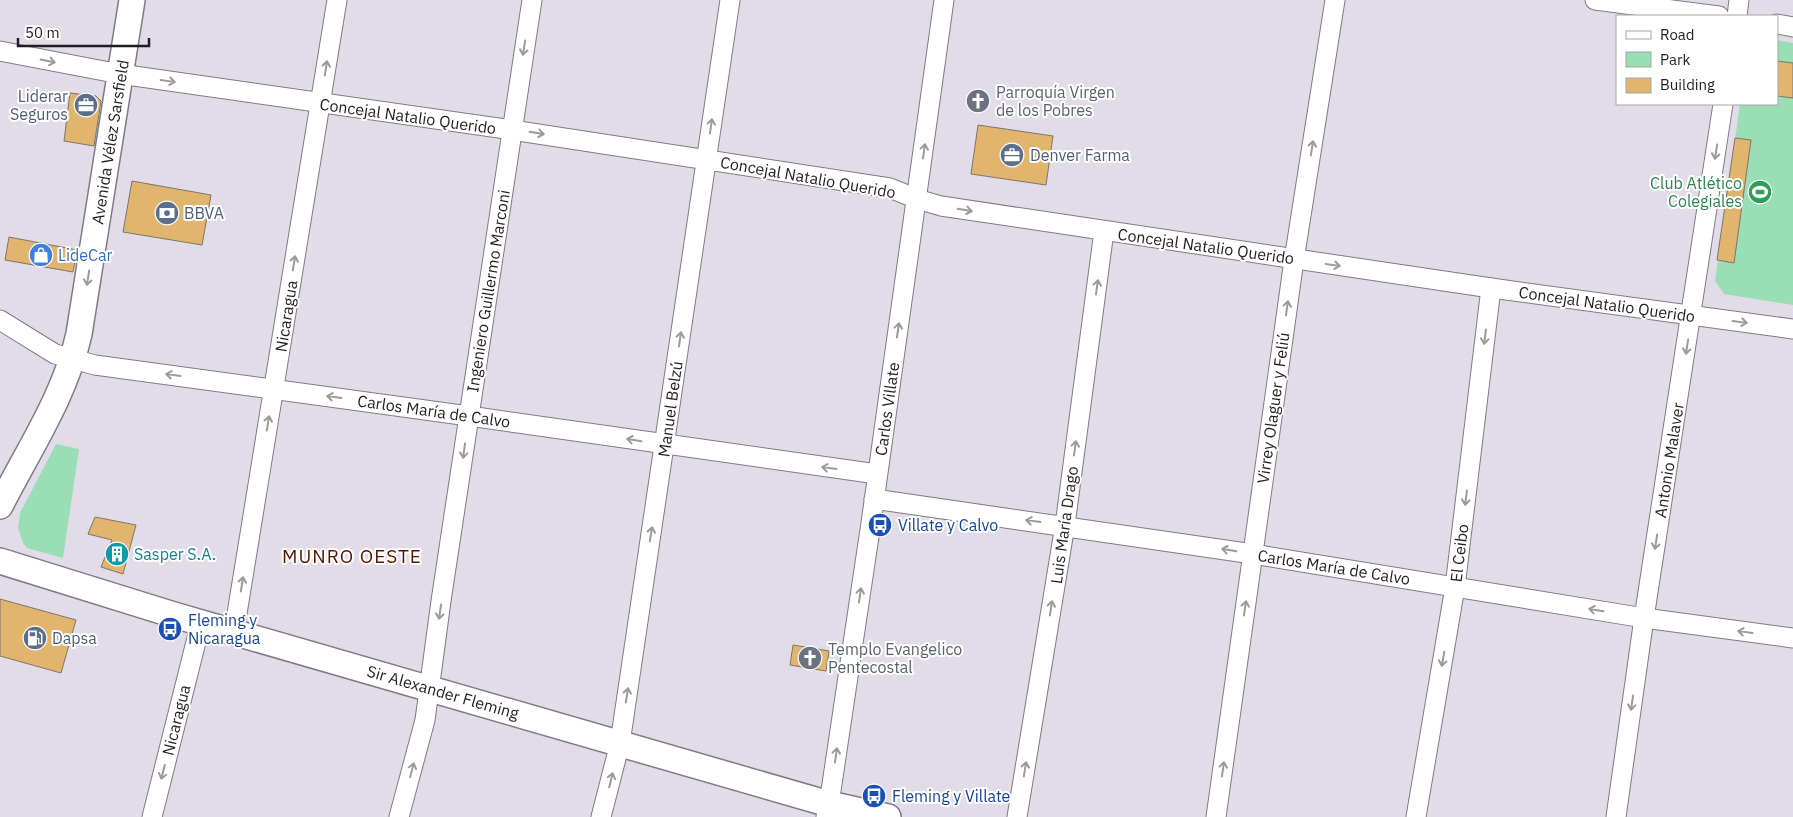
<svg xmlns="http://www.w3.org/2000/svg" width="1793" height="817" viewBox="0 0 1793 817" font-family="'IBM Plex Sans',sans-serif">
<rect width="100%" height="100%" fill="#e2dce9"/>
<g fill="#99deb5">
<path d="M1777,40l16,3v262l-69,-11 -9,-13 25,-177h37z"/>
<path d="M56,444l23,5 -16,109 -36,-10 -4,-5 -5,-15 2,-15z"/>
</g>
<g fill="#e2b56f" stroke="#7d756b">
<path d="M1777,61l16,2v35l-16,-2z"/>
<path d="M70,93l26,3 5,5 -7,45 -30,-5z"/>
<path d="M978,125l75,11 -7,49 -75,-11z"/>
<path d="M1735,138l16,2 -17,123 -17,-3z"/>
<path d="M132,181l79,14 -9,50 -79,-13z"/>
<path d="M9,237l68,13 -4,22 -68,-12z"/>
<path d="M95,517l41,8 -13,49 -22,-7 11,-27 -24,-6z"/>
<path d="M0,599l76,21 -15,53 -61,-17z"/>
<path d="M793,645l36,6 -3,20 -36,-6z"/>
</g>
<g fill="none" stroke-linecap="round" stroke-linejoin="round">
<g stroke="#7f7a86" stroke-width="21">
<g id="minor">
<path d="M1595,0l124,16"/>
<path d="M1737,16l2,-16"/>
<path d="M1777,24l16,3"/>
<path d="M0,51l120,23 392,56 378,58 27,11 24,7 550,82 302,41"/>
<path d="M0,320l55,34 40,11 374,51 408,58"/>
<path d="M874,499l379,55 391,64 149,20"/>
<path d="M234,632l103,-632"/>
<path d="M152,817l49,-195"/>
<path d="M399,817l26,-97 16,-119 91,-601"/>
<path d="M601,817l19,-74 110,-743"/>
<path d="M826,817l3,-13 42,-281 73,-523"/>
<path d="M1017,817l48,-292 39,-294"/>
<path d="M1216,817l78,-557 41,-260"/>
<path d="M1416,817l39,-230 36,-299"/>
<path d="M1616,817l28,-199 79,-514"/>
</g>
</g>
<g stroke="#7f7a86" stroke-width="28">
<g id="major">
<path d="M0,506c29,-57 65,-110 79,-172l53,-334"/>
<path d="M0,561l174,54 655,189 59,13"/>
</g>
</g>
<use href="#minor" stroke="#fff" stroke-width="19"/>
<use href="#major" stroke="#fff" stroke-width="25"/>
</g>
<defs><path id="oneway-shaft" d="M-6 0H5M1.5-3L5.5 0L1.5 3" fill="none" stroke-width="1.6" stroke-linecap="round" stroke-linejoin="round" transform="scale(1.25)"/></defs>
<g stroke="#9b9a9c">
<use href="#oneway-shaft" transform="translate(524 48) rotate(99)"/>
<use href="#oneway-shaft" transform="translate(48 61) rotate(11)"/>
<use href="#oneway-shaft" transform="translate(326 68) rotate(-81)"/>
<use href="#oneway-shaft" transform="translate(168 81) rotate(8)"/>
<use href="#oneway-shaft" transform="translate(711 126) rotate(-82)"/>
<use href="#oneway-shaft" transform="translate(537 133) rotate(9)"/>
<use href="#oneway-shaft" transform="translate(1312 148) rotate(-81)"/>
<use href="#oneway-shaft" transform="translate(924 151) rotate(-82)"/>
<use href="#oneway-shaft" transform="translate(1716 152) rotate(99)"/>
<use href="#oneway-shaft" transform="translate(965 210) rotate(9)"/>
<use href="#oneway-shaft" transform="translate(294 263) rotate(-81)"/>
<use href="#oneway-shaft" transform="translate(1333 265) rotate(8)"/>
<use href="#oneway-shaft" transform="translate(88 278) rotate(99)"/>
<use href="#oneway-shaft" transform="translate(1097 287) rotate(-82)"/>
<use href="#oneway-shaft" transform="translate(1287 308) rotate(-82)"/>
<use href="#oneway-shaft" transform="translate(1740 322) rotate(8)"/>
<use href="#oneway-shaft" transform="translate(898 330) rotate(-82)"/>
<use href="#oneway-shaft" transform="translate(1485 337) rotate(97)"/>
<use href="#oneway-shaft" transform="translate(680 339) rotate(-82)"/>
<use href="#oneway-shaft" transform="translate(1687 347) rotate(99)"/>
<use href="#oneway-shaft" transform="translate(173 375) rotate(-172)"/>
<use href="#oneway-shaft" transform="translate(334 397) rotate(-172)"/>
<use href="#oneway-shaft" transform="translate(268 423) rotate(-81)"/>
<use href="#oneway-shaft" transform="translate(634 440) rotate(-171)"/>
<use href="#oneway-shaft" transform="translate(1075 448) rotate(-82)"/>
<use href="#oneway-shaft" transform="translate(464 451) rotate(98)"/>
<use href="#oneway-shaft" transform="translate(829 468) rotate(-172)"/>
<use href="#oneway-shaft" transform="translate(1466 498) rotate(97)"/>
<use href="#oneway-shaft" transform="translate(1033 521) rotate(-172)"/>
<use href="#oneway-shaft" transform="translate(651 534) rotate(-81)"/>
<use href="#oneway-shaft" transform="translate(1656 542) rotate(99)"/>
<use href="#oneway-shaft" transform="translate(1229 550) rotate(-171)"/>
<use href="#oneway-shaft" transform="translate(242 584) rotate(-81)"/>
<use href="#oneway-shaft" transform="translate(860 595) rotate(-82)"/>
<use href="#oneway-shaft" transform="translate(1051 608) rotate(-81)"/>
<use href="#oneway-shaft" transform="translate(1245 608) rotate(-82)"/>
<use href="#oneway-shaft" transform="translate(1596 610) rotate(-171)"/>
<use href="#oneway-shaft" transform="translate(440 612) rotate(98)"/>
<use href="#oneway-shaft" transform="translate(1745 632) rotate(-172)"/>
<use href="#oneway-shaft" transform="translate(1443 659) rotate(100)"/>
<use href="#oneway-shaft" transform="translate(627 695) rotate(-81)"/>
<use href="#oneway-shaft" transform="translate(1632 703) rotate(98)"/>
<use href="#oneway-shaft" transform="translate(836 755) rotate(-82)"/>
<use href="#oneway-shaft" transform="translate(1025 769) rotate(-81)"/>
<use href="#oneway-shaft" transform="translate(1223 769) rotate(-82)"/>
<use href="#oneway-shaft" transform="translate(412 770) rotate(-75)"/>
<use href="#oneway-shaft" transform="translate(163 772) rotate(104)"/>
<use href="#oneway-shaft" transform="translate(611 780) rotate(-76)"/>
</g>
<defs>
<g id="church-disc" transform="scale(1.25)"><circle r="9.5" fill="#6b7280" stroke="#fff"/><path d="M-1.2-6h2.4v3.5h3.3v2.4h-3.3V6h-2.4V-.1h-3.3v-2.4h3.3Z" fill="#fff"/></g>
<g id="office-disc" transform="scale(1.25)"><circle r="9.5" fill="#5c6f8a" stroke="#fff"/><path d="M-6-3h4V-5.5h4V-3h4V5H-6ZM-1-4.5V-3h2v-1.5ZM-6 0V1H6V0Z" fill="#fff"/></g>
<g id="stadium-disc" transform="scale(1.25)"><circle r="9.5" fill="#2e9e5b" stroke="#fff"/><path d="M0-5a6.5 5 0 1 0 0 10a6.5 5 0 1 0 0-10ZM-3.5-1.8h7v3.6h-7Z" fill="#fff"/></g>
<g id="bank-disc" transform="scale(1.25)"><circle r="9.5" fill="#5c6f8a" stroke="#fff"/><path d="M-6-4H6V4H-6ZM0-2.3a2.3 2.3 0 1 0 0 4.6a2.3 2.3 0 1 0 0-4.6Z" fill="#fff"/></g>
<g id="shop-disc" transform="scale(1.25)"><circle r="9.5" fill="#3f7fe0" stroke="#fff"/><path d="M-5-2.5h2.3a2.7 3.5 0 0 1 5.4 0H5L5.5 6h-11ZM-1.5-2.5h3a1.5 2.3 0 0 0-3 0Z" fill="#fff"/></g>
<g id="bus-disc" transform="scale(1.25)"><circle r="9.5" fill="#1a4fb4" stroke="#fff"/><path d="M-5-6H5V4H4V6H2V4H-2V6H-4V4H-5ZM-3.5-4V0h7V-4ZM-3.5 1.2v1.5H-2V1.2ZM2 1.2v1.5H3.5V1.2Z" fill="#fff"/></g>
<g id="building-disc" transform="scale(1.25)"><circle r="9.5" fill="#0f9aa8" stroke="#fff"/><path d="M-4-6H4V6H1V3H-1V6H-4ZM-2.5-4.3h1.7v1.8h-1.7ZM.8-4.3h1.7v1.8H.8ZM-2.5-1h1.7V.8h-1.7ZM.8-1h1.7V.8H.8Z" fill="#fff"/></g>
<g id="fuel-disc" transform="scale(1.25)"><circle r="9.5" fill="#5c6f8a" stroke="#fff"/><path d="M-5.5-6h7V0h2V4h1.3V-2.5L3-4.5l.8-.8L6-3V5H2.5V1h-1V6h-7ZM-4.2-4.7v3.2H.2V-4.7Z" fill="#fff"/></g>
</defs>
<g fill-rule="evenodd">
<use href="#church-disc" x="978" y="101"/>
<use href="#office-disc" x="86" y="105"/>
<use href="#office-disc" x="1012" y="155"/>
<use href="#stadium-disc" x="1760" y="192"/>
<use href="#bank-disc" x="167" y="213"/>
<use href="#shop-disc" x="41" y="255"/>
<use href="#bus-disc" x="880" y="525"/>
<use href="#building-disc" x="117" y="554"/>
<use href="#bus-disc" x="170" y="629"/>
<use href="#fuel-disc" x="35" y="638"/>
<use href="#church-disc" x="810" y="658"/>
<use href="#bus-disc" x="874" y="796"/>
</g>
<g text-anchor="middle" dominant-baseline="central" stroke-width="4" stroke-linejoin="round" paint-order="stroke">
<g font-size="16" fill="#5b616d" stroke="#fff" text-anchor="start">
<text x="996" y="92">Parroquía Virgen<tspan x="996" dy="18">de los Pobres</tspan></text>
<text x="828" y="649">Templo Evangelico<tspan x="828" dy="18">Pentecostal</tspan></text>
</g>
<g font-size="16" fill="#4e5e75" stroke="#fff" text-anchor="start">
<text x="68" y="96" text-anchor="end">Liderar<tspan x="68" dy="18">Seguros</tspan></text>
<text x="1030" y="155">Denver Farma</text>
<text x="184" y="213">BBVA</text>
<text x="52" y="638">Dapsa</text>
</g>
<g font-size="16" fill="#201e22" stroke="#fff">
<text transform="translate(408 116) rotate(8)">Concejal Natalio Querido</text>
<text transform="translate(110 142) rotate(-81)">Avenida Vélez Sarsfield</text>
<text transform="translate(808 177) rotate(10)">Concejal Natalio Querido</text>
<text transform="translate(1206 246) rotate(8)">Concejal Natalio Querido</text>
<text transform="translate(488 291) rotate(-81)">Ingeniero Guillermo Marconi</text>
<text transform="translate(1607 304) rotate(8)">Concejal Natalio Querido</text>
<text transform="translate(286 316) rotate(-81)">Nicaragua</text>
<text transform="translate(1273 408) rotate(-82)">Virrey Olaguer y Feliú</text>
<text transform="translate(670 409) rotate(-82)">Manuel Belzú</text>
<text transform="translate(887 409) rotate(-82)">Carlos Villate</text>
<text transform="translate(434 411) rotate(8)">Carlos María de Calvo</text>
<text transform="translate(1669 460) rotate(-81)">Antonio Malaver</text>
<text transform="translate(1064 525) rotate(-82)">Luis María Drago</text>
<text transform="translate(1459 553) rotate(-83)">El Ceibo</text>
<text transform="translate(1334 567) rotate(9)">Carlos María de Calvo</text>
<text transform="translate(443 692) rotate(16)">Sir Alexander Fleming</text>
<text transform="translate(176 720) rotate(-76)">Nicaragua</text>
</g>
<g font-size="16" fill="#27864d" stroke="#fff" text-anchor="end">
<text x="1742" y="183">Club Atlético<tspan x="1742" dy="18">Colegiales</tspan></text>
</g>
<g font-size="16" fill="#366cbe" stroke="#fff" text-anchor="start">
<text x="58" y="255">LideCar</text>
</g>
<g font-size="16" fill="#164399" stroke="#fff" text-anchor="start">
<text x="898" y="525">Villate y Calvo</text>
<text x="188" y="620">Fleming y<tspan x="188" dy="18">Nicaragua</tspan></text>
<text x="892" y="796">Fleming y Villate</text>
</g>
<g font-size="16" fill="#0d838f" stroke="#fff" text-anchor="start">
<text x="134" y="554">Sasper S.A.</text>
</g>
<g font-size="19" letter-spacing="1" fill="#571600" stroke="#fff">
<text x="352" y="556">MUNRO OESTE</text>
</g>
</g>
<rect x="1616" y="15" width="162" height="90" fill="#ffffff" stroke="#a6a5a7"/>
<rect x="1626" y="31" width="25" height="8" fill="#ffffff" stroke="#a6a5a7"/>
<text x="1660" y="40" font-size="15" fill="#201e22">Road</text>
<rect x="1626" y="52" width="25" height="15" fill="#99deb5" stroke="#a6a5a7"/>
<text x="1660" y="65" font-size="15" fill="#201e22">Park</text>
<rect x="1626" y="78" width="25" height="15" fill="#e2b56f" stroke="#a6a5a7"/>
<text x="1660" y="90" font-size="15" fill="#201e22">Building</text>
<path d="M18 38v8h131v-8" fill="none" stroke="#201e22" stroke-width="2.5"/>
<text x="25" y="38" font-size="15" fill="#201e22" stroke="#ffffff" stroke-width="4" paint-order="stroke">50 m</text>
</svg>
